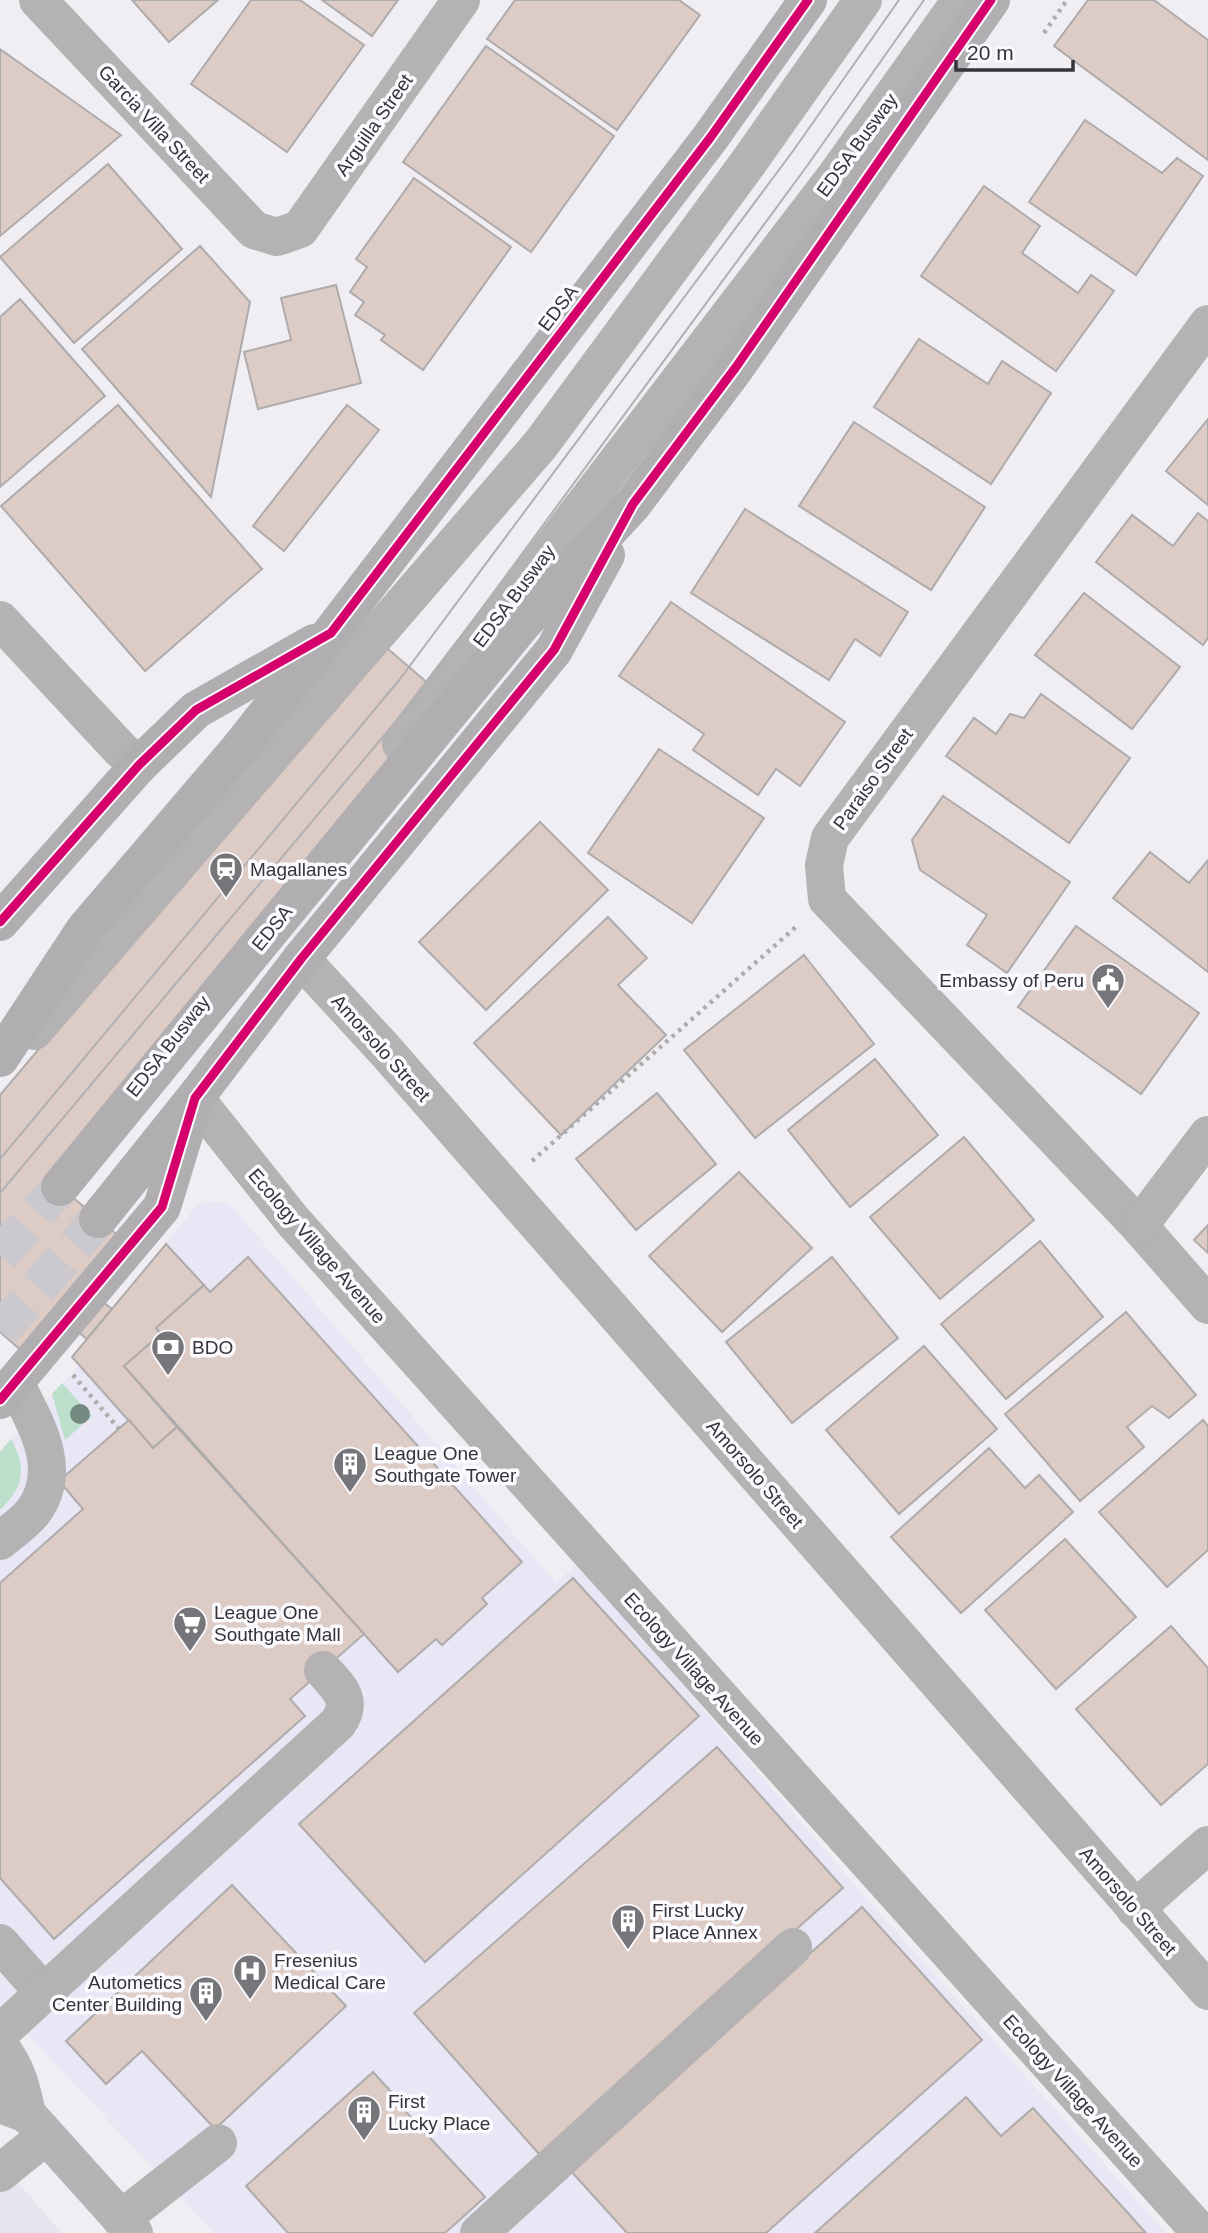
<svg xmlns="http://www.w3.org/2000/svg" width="1208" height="2233" viewBox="0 0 1208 2233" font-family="Arial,sans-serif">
<rect width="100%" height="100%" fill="#f0eef3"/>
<path fill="#e9e6f5" d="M209,1201l17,2 7,5 323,375 22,-20 281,327 307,343h-952l-171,-182 -43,-47v-552l79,-87 -7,-8 122,-148 6,-5z"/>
<path fill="#e7e3ef" d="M0,2162l62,71h-62z"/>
<g fill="#bce0cc">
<path d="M62,1383l30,33 -27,24 -13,-46z"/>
<path d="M11,1439c16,29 13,48 -11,71v-58z"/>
</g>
<g fill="#ddcbc5" stroke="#aeabac" stroke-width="2">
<path d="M132,0h86l-49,42z"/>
<path d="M251,0h49l64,45 -77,107 -96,-68z"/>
<path d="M322,0h76l-26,36z"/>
<path d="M515,0h164l21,15 -83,115 -130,-91z"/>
<path d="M1088,0h66l54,40v120l-154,-114z"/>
<path d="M486,46l128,90 -83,116 -128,-90z"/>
<path d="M0,49l121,86 -121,101z"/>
<path d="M1085,120l77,53 15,-15 26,18 -67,99 -107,-73z"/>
<path d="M108,164l74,85 -108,94 -74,-86z"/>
<path d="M414,178l97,69 -88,123 -42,-30 4,-5 -30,-20 9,-13 -14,-10 17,-25 -11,-8z"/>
<path d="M984,186l56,40 -18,27 56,40 13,-18 23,16 -58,80 -135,-95z"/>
<path d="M200,246l50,56 -39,195 -129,-148z"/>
<path d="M336,285l25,98 -103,26 -14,-57 47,-12 -10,-42z"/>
<path d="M20,299l85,97 -105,91v-170z"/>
<path d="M919,339l69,45 14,-23 49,32 -60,91 -117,-77z"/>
<path d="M118,405l144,164 -117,102 -144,-165z"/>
<path d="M347,405l32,25 -95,121 -31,-25z"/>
<path d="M1208,419v86l-42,-34z"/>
<path d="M854,422l131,85 -54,83 -132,-84z"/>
<path d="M745,509l163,103 -28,44 -25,-17 -26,41 -138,-87z"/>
<path d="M1198,513l10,8v117l-5,7 -107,-83 36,-47 41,31z"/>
<path d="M1084,593l96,74 -48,62 -97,-74z"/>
<path d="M671,602l174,120 -45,64 -24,-17 -18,26 -65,-45 11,-16 -85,-58z"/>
<path d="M381,643l70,60 -400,476 70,59 -40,47 31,24 -25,30 -31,-25 -32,39 -24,-21v-237z"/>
<path d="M1041,694l89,64 -61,85 -123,-87 28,-38 22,16 14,-20 14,4z"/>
<path d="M659,749l105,69 -72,105 -104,-70z"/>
<path d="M943,796l127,86 -63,91 -40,-28 20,-30 -67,-45 -8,-30z"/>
<path d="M540,822l68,68 -122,120 -67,-68z"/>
<path d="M1150,852l39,31 19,-23v112l-95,-74z"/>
<path d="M608,917l39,41 -29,27 48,50 -105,100 -87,-92z"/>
<path d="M1076,926l123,87 -58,81 -123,-87z"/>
<path d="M804,955l70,89 -119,94 -71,-88z"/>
<path d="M875,1059l63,76 -88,72 -62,-77z"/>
<path d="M657,1093l59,71 -80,66 -60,-71z"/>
<path d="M964,1137l70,83 -94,79 -70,-82z"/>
<path d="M739,1172l73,76 -90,84 -73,-76z"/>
<path d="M1208,1225v28l-14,-13z"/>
<path d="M1040,1241l63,76 -97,82 -65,-75z"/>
<path d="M166,1244l38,41 -48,43 5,6 -37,32 53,61 -24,21 -81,-91z"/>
<path d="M248,1257l274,305 -40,36 5,6 -45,41 -6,-6 -38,33 -274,-306 37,-32 -5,-6 48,-43 6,7z"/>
<path d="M832,1257l66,81 -106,85 -66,-81z"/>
<path d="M1126,1312l70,83 -27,23 -17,-12 -25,21 17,20 -64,54 -75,-87z"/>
<path d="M924,1346l73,83 -98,85 -73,-84z"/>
<path d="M129,1420l24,28 24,-21 187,207 -74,65 15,17 -251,223 -54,-61v-295l83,-74 -24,-28z"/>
<path d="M1203,1420l5,6v124l-41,37 -68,-75z"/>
<path d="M989,1448l36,40 14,-13 34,37 -112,101 -70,-76z"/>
<path d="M1065,1539l71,78 -80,72 -71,-79z"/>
<path d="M573,1578l126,138 -274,246 -126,-138z"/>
<path d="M1171,1626l37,42v96l-47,41 -85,-96z"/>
<path d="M717,1747l126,141 -303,267 -126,-142z"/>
<path d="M232,1885l114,121 -131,123 -73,-78 -36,33 -40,-43z"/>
<path d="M862,1907l120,133 -216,193h-139l-58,-64z"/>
<path d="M373,2072l22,24 -2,2 92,99 -40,36h-157l-42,-47z"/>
<path d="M966,2097l35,39 32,-28 113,125h-331z"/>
</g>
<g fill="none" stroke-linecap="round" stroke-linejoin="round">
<g stroke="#cbc9ce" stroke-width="38" stroke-dasharray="38 19" stroke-linecap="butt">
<path d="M0,1255l60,-68"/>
<path d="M0,1331l98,-112"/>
</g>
<g stroke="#aeadae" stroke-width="4.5" stroke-dasharray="3.5 5" stroke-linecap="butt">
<path d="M1044,33l23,-33"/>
<path d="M532,1161l266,-236"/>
<path d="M73,1375l46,54"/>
</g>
<g stroke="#b4b2b2" stroke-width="38">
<path d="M38,0l216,230 23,7 23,-8 161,-229"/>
<path d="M1208,324l-378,514 -6,27 3,34 312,327 69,79"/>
<path d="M0,620l121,130 18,15"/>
<path d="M401,744l434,-567 126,-177"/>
<path d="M301,959l83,90 824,942"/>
<path d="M34,1031l507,-587 207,-281 115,-163"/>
<path d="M195,1098l98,123 908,1012"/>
<path d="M1139,1226l69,-91"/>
<path d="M0,1541c11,-9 24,-18 33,-29 32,-43 2,-89 -18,-129"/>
<path d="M1135,1909l73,-64"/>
<path d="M0,1943l44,50"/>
<path d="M0,2033l338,-310c16,-23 1,-35 -15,-53"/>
<path d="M0,2173l46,-37"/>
<path d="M121,2219l97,-76"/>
<path d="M479,2233l314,-286"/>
</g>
<g stroke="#b6b3b6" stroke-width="38">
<path d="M0,2047c17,20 22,43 27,67"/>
<path d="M0,2104l27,10 107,119"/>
</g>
<g stroke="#b1aeb1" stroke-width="38">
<path d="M0,922l139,-157 57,-55 118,-67"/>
<path d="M0,1058l85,-129 153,-179 93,-117 379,-495 98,-138"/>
<path d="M60,1187l463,-564 110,-119 103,-137 255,-367"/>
<path d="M98,1219l97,-121 106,-139 253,-309 52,-95"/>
<path d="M0,1400l162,-193 28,-92"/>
</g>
<g stroke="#b0afb2" stroke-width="2">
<path d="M0,1159l400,-480 393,-528 106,-151"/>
<path d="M0,1193l419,-499 388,-528 117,-166"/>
</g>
<g stroke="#fbfafe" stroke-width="13">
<g id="cycleway">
<path d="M0,922l139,-157 57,-55 135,-77 379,-495 98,-138"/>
<path d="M0,1400l162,-193 33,-109 106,-139 253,-309 79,-146 103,-137 255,-367"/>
</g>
</g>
<use href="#cycleway" stroke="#d6006c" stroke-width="9"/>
</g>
<circle fill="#758b81" cx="80" cy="1414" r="10"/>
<defs>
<g id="station-pin" transform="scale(1.75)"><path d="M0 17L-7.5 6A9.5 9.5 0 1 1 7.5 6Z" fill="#767579" stroke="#fbfafe"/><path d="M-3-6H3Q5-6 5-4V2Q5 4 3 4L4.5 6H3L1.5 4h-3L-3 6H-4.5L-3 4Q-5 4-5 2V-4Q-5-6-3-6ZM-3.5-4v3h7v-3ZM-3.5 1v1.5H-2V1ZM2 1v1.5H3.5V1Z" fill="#fff"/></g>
<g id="civic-pin" transform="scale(1.75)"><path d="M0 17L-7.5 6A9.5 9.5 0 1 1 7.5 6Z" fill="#767579" stroke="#fbfafe"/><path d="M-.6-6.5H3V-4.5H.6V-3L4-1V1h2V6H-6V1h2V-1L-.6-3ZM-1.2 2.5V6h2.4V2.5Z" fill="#fff"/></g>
<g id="bank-pin" transform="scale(1.75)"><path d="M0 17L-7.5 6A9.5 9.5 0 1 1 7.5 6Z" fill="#767579" stroke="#fbfafe"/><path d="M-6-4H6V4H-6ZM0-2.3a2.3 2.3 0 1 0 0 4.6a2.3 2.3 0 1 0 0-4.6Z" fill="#fff"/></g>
<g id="building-pin" transform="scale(1.75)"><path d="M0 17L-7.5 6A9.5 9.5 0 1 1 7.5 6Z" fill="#767579" stroke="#fbfafe"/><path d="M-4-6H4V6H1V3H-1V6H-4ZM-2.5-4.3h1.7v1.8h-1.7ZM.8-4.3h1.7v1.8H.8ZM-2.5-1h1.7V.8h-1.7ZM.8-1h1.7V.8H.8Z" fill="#fff"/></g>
<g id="supermarket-pin" transform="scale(1.75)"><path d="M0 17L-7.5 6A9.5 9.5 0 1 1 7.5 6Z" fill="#767579" stroke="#fbfafe"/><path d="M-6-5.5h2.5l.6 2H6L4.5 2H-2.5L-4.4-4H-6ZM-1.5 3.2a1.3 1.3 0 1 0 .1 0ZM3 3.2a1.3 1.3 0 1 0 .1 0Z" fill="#fff"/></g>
<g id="hospital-pin" transform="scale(1.75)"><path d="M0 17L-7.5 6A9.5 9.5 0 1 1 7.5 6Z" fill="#767579" stroke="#fbfafe"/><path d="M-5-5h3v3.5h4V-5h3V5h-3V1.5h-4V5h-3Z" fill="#fff"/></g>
</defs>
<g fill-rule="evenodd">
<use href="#station-pin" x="226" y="869"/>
<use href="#civic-pin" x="1108" y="980"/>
<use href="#bank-pin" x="168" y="1347"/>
<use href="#building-pin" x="350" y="1464"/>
<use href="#supermarket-pin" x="190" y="1623"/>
<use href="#building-pin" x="628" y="1921"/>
<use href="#hospital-pin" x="250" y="1971"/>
<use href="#building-pin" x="206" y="1993"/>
<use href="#building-pin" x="364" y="2112"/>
</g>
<g text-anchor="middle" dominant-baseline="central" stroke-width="7" stroke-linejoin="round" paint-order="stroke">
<g font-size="19" fill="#353438" stroke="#fbfafe">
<text transform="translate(154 124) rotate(47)">Garcia Villa Street</text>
<text transform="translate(374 125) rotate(-55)">Arguilla Street</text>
<text transform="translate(857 145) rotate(-54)">EDSA Busway</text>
<text transform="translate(558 308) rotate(-53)">EDSA</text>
<text transform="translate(514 596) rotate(-53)">EDSA Busway</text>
<text transform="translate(873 779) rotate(-54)">Paraiso Street</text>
<text transform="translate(272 928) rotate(-51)">EDSA</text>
<text transform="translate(168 1046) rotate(-52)">EDSA Busway</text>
<text transform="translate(381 1048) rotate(48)">Amorsolo Street</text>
<text transform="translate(317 1246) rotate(49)">Ecology Village Avenue</text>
<text transform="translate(755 1474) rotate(49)">Amorsolo Street</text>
<text transform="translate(694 1669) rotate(48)">Ecology Village Avenue</text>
<text transform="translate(1128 1901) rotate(49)">Amorsolo Street</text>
<text transform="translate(1073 2091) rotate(48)">Ecology Village Avenue</text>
</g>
<g font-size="19" fill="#353438" stroke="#fbfafe" text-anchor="start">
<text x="250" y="869">Magallanes</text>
<text x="1084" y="980" text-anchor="end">Embassy of Peru</text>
<text x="192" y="1347">BDO</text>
<text x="374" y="1453">League One<tspan x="374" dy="22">Southgate Tower</tspan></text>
<text x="214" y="1612">League One<tspan x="214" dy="22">Southgate Mall</tspan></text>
<text x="652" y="1910">First Lucky<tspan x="652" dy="22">Place Annex</tspan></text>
<text x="274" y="1960">Fresenius<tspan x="274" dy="22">Medical Care</tspan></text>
<text x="182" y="1982" text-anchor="end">Autometics<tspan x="182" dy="22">Center Building</tspan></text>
<text x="388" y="2101">First<tspan x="388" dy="22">Lucky Place</tspan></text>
</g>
</g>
<path d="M956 60v10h117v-10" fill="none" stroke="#353438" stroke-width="3.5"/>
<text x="967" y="60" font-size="21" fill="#353438" stroke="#fbfafe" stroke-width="5" paint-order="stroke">20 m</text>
</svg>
